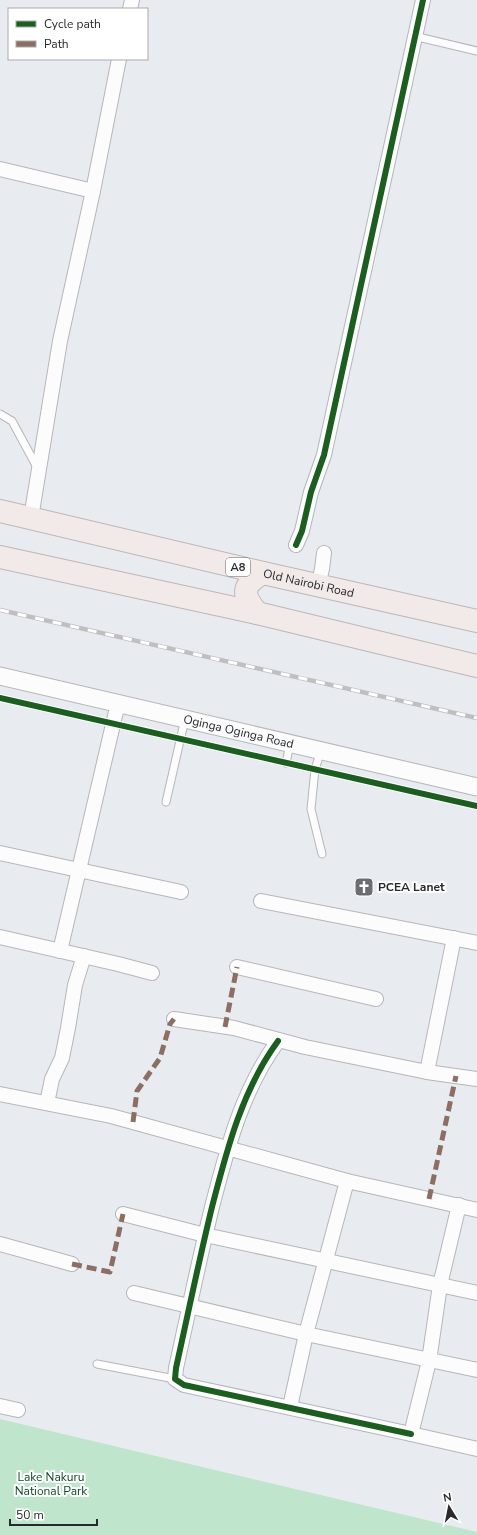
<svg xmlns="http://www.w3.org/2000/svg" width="477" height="1535" viewBox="0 0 477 1535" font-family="'Nunito Sans',sans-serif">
<rect width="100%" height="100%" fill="#e8ecf0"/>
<path fill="#bfe5cd" d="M0,1419l477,113v3h-477z"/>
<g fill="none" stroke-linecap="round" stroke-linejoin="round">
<g stroke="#b4b7ba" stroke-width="9">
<g id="service">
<path d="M414,36l63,15"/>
<path d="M0,414l12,7 26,48"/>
<path d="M321,751l-6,18 -4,40 11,45"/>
<path d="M286,763l4,-19"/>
<path d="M166,802l19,-83"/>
<path d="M97,1364l78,15"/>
</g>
</g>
<g stroke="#b4b7ba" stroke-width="16">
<g id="minor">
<path d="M130,9l2,-9"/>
<path d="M0,169l93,22"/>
<path d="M31,518l29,-177 33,-150 26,-132"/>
<path d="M296,545l6,-14 9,-39 13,-37 99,-455"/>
<path d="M318,586l4,-17 2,-16"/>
<path d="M0,853l181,39"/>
<path d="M261,901l216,42"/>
<path d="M0,937l118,27 34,9"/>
<path d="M60,951l58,-248"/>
<path d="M237,967l139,32"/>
<path d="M174,1019l60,9 71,19 122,25 50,7"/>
<path d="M278,1041c-36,49 -51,108 -66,166 -13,53 -24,107 -36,161l-1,11 9,6 227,49"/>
<path d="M427,1072l27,-134"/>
<path d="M0,1094l111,22 236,65 130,29"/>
<path d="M47,1103l5,-24 10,-21 6,-30 7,-43 9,-29"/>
<path d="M459,1205l-19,80 -11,76 -18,73 66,15"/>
<path d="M123,1214l82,21 272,58"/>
<path d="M0,1244l72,20"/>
<path d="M134,1293l172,41 171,36"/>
<path d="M0,1406l18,4"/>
<path d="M290,1407l16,-73 41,-153"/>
</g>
</g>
<g stroke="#b4b7ba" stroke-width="19">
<g id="tertiary">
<path id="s1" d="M0,676l477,111"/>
</g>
</g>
<g stroke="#beb6b4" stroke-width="24">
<g id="trunk">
<path id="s2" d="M0,511l263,62 214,48"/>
<path d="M0,557l257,56 220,53"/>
<path d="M257,613c-15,-19 -16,-27 6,-40"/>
</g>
</g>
<use href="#service" stroke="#fcfcfd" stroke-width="7"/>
<use href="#minor" stroke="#fcfcfd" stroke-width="14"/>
<use href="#tertiary" stroke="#fcfcfd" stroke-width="17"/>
<use href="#trunk" stroke="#f2eae8" stroke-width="22"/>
<g stroke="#bebfc0" stroke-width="4.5">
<path id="rail" d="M0,610l477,108"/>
</g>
<use href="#rail" stroke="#fff" stroke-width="3" stroke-dasharray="9" stroke-linecap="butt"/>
<g stroke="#8d6e63" stroke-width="5" stroke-dasharray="10 5" stroke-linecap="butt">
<path d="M225,1027l12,-60"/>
<path d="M133,1122l4,-31 23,-33 10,-34 4,-5"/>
<path d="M429,1199l27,-123"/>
<path d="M72,1264l38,8 13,-58"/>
</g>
<g stroke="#fff" stroke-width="8">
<g id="cycleway">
<path d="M296,545l6,-14 9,-39 13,-37 99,-455"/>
<path d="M0,698l477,108"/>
<path d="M278,1041c-36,49 -51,108 -66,166 -13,53 -24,107 -36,161l-1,11 9,6 227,49"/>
</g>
</g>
<use href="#cycleway" stroke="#1b5e20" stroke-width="6"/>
</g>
<defs>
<g id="church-square" transform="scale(1)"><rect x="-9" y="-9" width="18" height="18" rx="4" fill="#6b6d71" stroke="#fff"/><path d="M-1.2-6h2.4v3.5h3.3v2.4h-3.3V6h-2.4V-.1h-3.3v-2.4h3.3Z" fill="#fff"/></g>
</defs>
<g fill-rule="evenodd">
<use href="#church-square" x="364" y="887"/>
</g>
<g text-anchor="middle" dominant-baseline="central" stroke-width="4" stroke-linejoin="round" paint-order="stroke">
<rect fill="#fff" stroke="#68696b" stroke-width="1" x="226" y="558" width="24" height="18" rx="3"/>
<g font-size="11" font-weight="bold" fill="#27292c">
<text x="238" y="567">A8</text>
</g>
<g font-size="12" fill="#27292c" stroke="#fff">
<text stroke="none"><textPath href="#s2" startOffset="317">Old Nairobi Road</textPath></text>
<text stroke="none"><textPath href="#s1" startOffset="245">Oginga Oginga Road</textPath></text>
</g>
<g font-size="12" font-weight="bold" fill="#27292c" stroke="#fff" text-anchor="start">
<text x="378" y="887">PCEA Lanet</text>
</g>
<g font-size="12" fill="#114727" stroke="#fff">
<text x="51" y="1477">Lake Nakuru<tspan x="51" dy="14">National Park</tspan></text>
</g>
</g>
<rect x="8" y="8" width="140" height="52" fill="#ffffff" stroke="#a9a9ab"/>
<rect x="16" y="21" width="20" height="6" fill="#1b5e20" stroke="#a9a9ab"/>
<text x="44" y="28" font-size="12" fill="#27292c">Cycle path</text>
<rect x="16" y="41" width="20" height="6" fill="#8d6e63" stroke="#a9a9ab"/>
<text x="44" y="48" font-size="12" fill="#27292c">Path</text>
<g transform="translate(449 1507) rotate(350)" stroke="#ffffff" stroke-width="3" paint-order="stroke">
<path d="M0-3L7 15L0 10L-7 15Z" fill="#27292c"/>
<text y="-6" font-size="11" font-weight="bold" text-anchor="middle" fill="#27292c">N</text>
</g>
<path d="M10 1519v6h87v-6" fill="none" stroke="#27292c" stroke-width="2"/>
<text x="16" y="1519" font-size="12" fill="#27292c" stroke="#ffffff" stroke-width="3" paint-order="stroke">50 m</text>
</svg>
